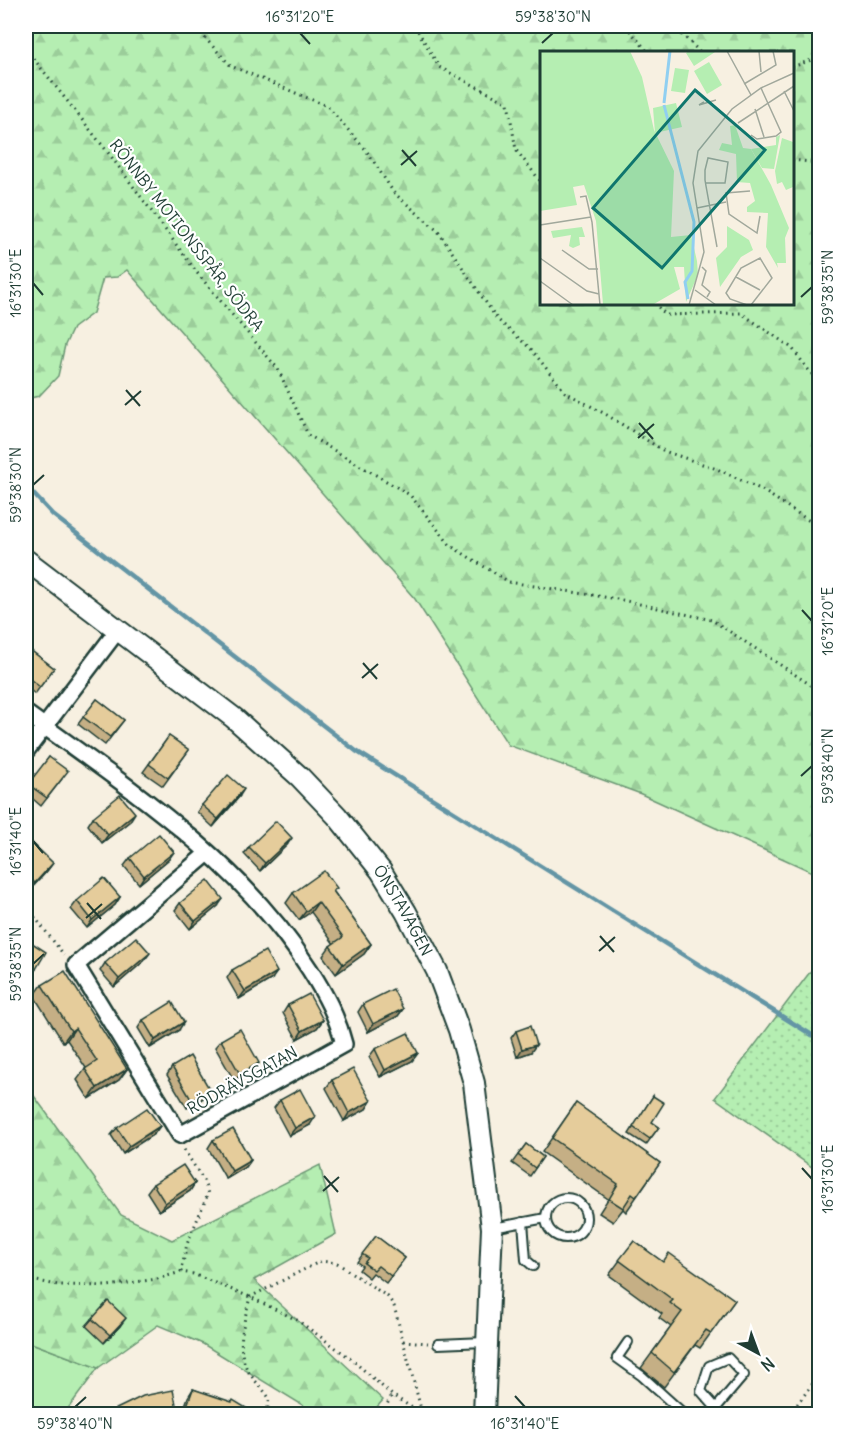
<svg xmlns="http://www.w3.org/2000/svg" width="845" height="1440" viewBox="0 0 845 1440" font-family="Delius,sans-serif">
<defs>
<pattern id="forest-firs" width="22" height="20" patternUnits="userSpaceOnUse" patternTransform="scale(1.5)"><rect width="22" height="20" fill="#b5eeb2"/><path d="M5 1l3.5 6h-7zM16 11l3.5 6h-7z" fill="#9bcd9a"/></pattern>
<pattern id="garden-dots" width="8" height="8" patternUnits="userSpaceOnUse" patternTransform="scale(1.5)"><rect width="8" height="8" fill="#b5eeb2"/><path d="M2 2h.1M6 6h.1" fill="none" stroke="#9bcd9a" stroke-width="1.8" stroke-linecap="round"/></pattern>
</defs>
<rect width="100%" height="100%" fill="#f7f0e1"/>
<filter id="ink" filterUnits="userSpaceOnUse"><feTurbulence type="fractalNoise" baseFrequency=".0167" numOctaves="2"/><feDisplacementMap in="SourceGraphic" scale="12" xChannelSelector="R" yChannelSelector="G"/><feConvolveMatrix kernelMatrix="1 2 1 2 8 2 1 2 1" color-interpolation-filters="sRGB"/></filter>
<g filter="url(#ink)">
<path fill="#b5eeb2" stroke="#6a9673" stroke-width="1.5" d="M26,1341l72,27 -34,46h-38z"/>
<g fill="url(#forest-firs)" stroke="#6a9673" stroke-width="1.5" fill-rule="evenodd">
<path d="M26,26h793v849l-178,-81 -133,-49 -93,-146 -288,-329 -10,7 -14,1 -10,35 -20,15 -8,17 -7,31 -19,20 -13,3zM542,52h250v251h-250z"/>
<path d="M26,1085l95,130 51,25 148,-75 16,69 -82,46 129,120 -12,14h-54l-114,-70 -45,-19 -60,43 -72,-27z"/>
</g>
<path fill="url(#garden-dots)" stroke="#6a9673" stroke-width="1.5" d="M819,960v212l-104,-74z"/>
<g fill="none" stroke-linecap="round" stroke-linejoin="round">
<path stroke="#6395a5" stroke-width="4.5" d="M26,486l27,29 303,236 464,289"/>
<g stroke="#1f3d34" stroke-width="12">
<g id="service">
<circle cx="566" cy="1218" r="20"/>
<path d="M523,1222l3,38 7,6"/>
<path d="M493,1228l53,-10"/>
<path d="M628,1342l-11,16 25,18 42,38"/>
<path d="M438,1344l47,-2"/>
<path d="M711,1414l33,-39 -16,-17 -19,8 -8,25 15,17"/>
</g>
</g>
<g stroke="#1f3d34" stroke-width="20">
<g id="minor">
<path d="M26,713c103,75 215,148 284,257 15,24 27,46 34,74l-164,91 -104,-170 132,-112"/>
<path d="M26,751l91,-120"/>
</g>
</g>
<g stroke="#1f3d34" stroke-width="24">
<g id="tertiary">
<path id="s1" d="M26,560l208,158 66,59 37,39 44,55 25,41 31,59 22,59 15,53 18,145 -8,186"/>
</g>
</g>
<g stroke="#1f3d34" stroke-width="3" stroke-dasharray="1.5 4.5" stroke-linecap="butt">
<path d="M205,26l-1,11 27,29 96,40 39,44 28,43 44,38 59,88 34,30 34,43 42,23 57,36 53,18 45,21 46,30 12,5"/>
<path d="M415,26l24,41 69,36 8,47 26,33"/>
<path d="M626,26l22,26"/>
<path d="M673,26l27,26"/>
<path d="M26,49l84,106 88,119 80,95 30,66 102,60 41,51 58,36 108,17 95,21 108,71"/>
<path d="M792,67l28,-10"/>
<path d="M792,160l28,3"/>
<path d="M654,303l12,12 75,-2 51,35 28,37"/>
<path d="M26,909l4,2 34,44"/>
<path d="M181,1272l6,-28 21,-50 -4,-13 -21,-33"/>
<path d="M26,1279l32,6 50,1 49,-7 24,-7 12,2 57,23 47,23 53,38 42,37 30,19"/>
<path d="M403,1341l25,2"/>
<path d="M267,1414l2,-16c-6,-10 -15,-17 -21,-27 -13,-24 -4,-48 2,-74l71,-36 16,2 51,34 6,9 28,107"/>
<path d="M382,1414l10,-19"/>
<path d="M790,1414l30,-40"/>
</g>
<use href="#service" stroke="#fff" stroke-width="8"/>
<use href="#minor" stroke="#fff" stroke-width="15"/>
<use href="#tertiary" stroke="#fff" stroke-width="20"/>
</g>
<g fill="#c5af85" stroke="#1f3d34" stroke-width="1.5">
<path d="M26,647l28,21 -19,26 -9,-7z"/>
<path d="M97,699l27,21 -19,25 -27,-21z"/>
<path d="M169,736l20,14 -26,36 -20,-14z"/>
<path d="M49,757l13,22 -21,27 -15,-13v-5z"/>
<path d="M239,797l-26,30 -16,-15 5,-7z"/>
<path d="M93,817l37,4 -28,22 -14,-18z"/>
<path d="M26,837l27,26 -6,8 -18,20 -3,-4z"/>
<path d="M287,845l-27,26 -16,-17 5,-7z"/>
<path d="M130,858l39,1 -30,25 -15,-18z"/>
<path d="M334,892l37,52 -7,10 -28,20 -13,-18 7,-10 4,-2 -23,-32 -12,8 -13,-17 7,-10z"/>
<path d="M120,897l-5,8 -28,23 -16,-19 6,-8z"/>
<path d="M180,903l38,3 -28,23 -15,-19z"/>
<path d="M26,939l10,30 -6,8 -4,-3z"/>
<path d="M144,961l-30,26 -14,-16 5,-8z"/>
<path d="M232,970l40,9 -33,20 -12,-21z"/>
<path d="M42,985l85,84 -8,11 -30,19 -12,-19 9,-12 -19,-28 -4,2 -29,-46z"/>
<path d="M363,1004l40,5 -5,7 -30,16 -10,-20z"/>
<path d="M288,1005l35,15 -6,8 -20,11 -14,-26z"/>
<path d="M143,1020l36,10 -29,18 -12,-20z"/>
<path d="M516,1031l15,21 -14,5 -6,-19z"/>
<path d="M221,1040l33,31 -19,11 -20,-35z"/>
<path d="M375,1049l43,4 -6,8 -32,16 -11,-20z"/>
<path d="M172,1067l38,23 -5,7 -18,11 -20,-33z"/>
<path d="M332,1080l39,21 -5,8 -22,12 -18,-33z"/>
<path d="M653,1096l-1,26 7,5 -13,18 -17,-11z"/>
<path d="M280,1100l30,25 -21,11 -15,-28z"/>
<path d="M576,1103l84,60 -34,49 -3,-3 -10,13 -14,-9 9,-14 -66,-47z"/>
<path d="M160,1126l-6,8 -31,20 -12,-19 6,-7z"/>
<path d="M213,1140l38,20 -5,7 -20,12 -18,-31z"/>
<path d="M526,1144l17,13 -13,19 -18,-13z"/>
<path d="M195,1183l-5,8 -31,20 -12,-19 6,-8z"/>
<path d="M376,1236l29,22 -19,25 -13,-10 -4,5 -10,-8 3,-4 -5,-4z"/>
<path d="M634,1241l29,21 72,38 -35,48 -5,-3 -31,42 -23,-19 30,-41 -12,-9 3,-4 -53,-39z"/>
<path d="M92,1319l28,7 -16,17 -18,-17z"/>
<path d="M193,1389l63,25h-74l6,-17z"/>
</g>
<g fill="#a08f6c" stroke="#1f3d34" stroke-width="1.5">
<path d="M244,789l-5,8 -26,30 5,-8z"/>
<path d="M135,813l-5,8 -28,22 6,-8z"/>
<path d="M292,838l-5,7 -27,26 5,-8z"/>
<path d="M174,852l-5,7 -30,25 5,-8z"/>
<path d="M53,863l-6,8 -18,20 6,-8z"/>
<path d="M120,897l-5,8 -28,23 5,-8z"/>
<path d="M223,899l-5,7 -28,23 5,-8z"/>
<path d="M318,902l-7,10 -12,8 7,-9z"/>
<path d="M371,944l-7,10 -28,20 7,-10z"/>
<path d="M150,953l-6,8 -30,26 5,-8z"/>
<path d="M277,972l-5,7 -33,20 6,-8z"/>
<path d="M403,1009l-5,7 -30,16 5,-8z"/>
<path d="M323,1020l-6,8 -20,11 5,-8z"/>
<path d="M184,1022l-5,8 -29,18 5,-8z"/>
<path d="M75,1028l-8,12 -4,2 8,-11z"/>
<path d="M536,1045l-5,7 -14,5 5,-8z"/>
<path d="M418,1053l-6,8 -32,16 5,-7z"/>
<path d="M259,1063l-5,8 -19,11 5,-8z"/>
<path d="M127,1069l-8,11 -30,19 8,-11z"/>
<path d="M210,1090l-5,7 -18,11 5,-7z"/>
<path d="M371,1101l-5,8 -22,12 5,-8z"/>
<path d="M315,1117l-5,8 -21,11 6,-8z"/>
<path d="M160,1126l-6,8 -31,20 6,-8z"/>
<path d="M251,1160l-5,7 -20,12 6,-8z"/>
<path d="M195,1183l-5,8 -31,20 6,-8z"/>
<path d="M126,1318l-6,8 -16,17 6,-8z"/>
</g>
<g fill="#e5cc9b" stroke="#1f3d34" stroke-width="1.5">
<path d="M26,647l28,21 -14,19 -14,-11z"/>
<path d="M97,699l27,21 -14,17 -27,-20z"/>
<path d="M169,736l20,14 -21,28 -19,-14z"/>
<path d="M49,757l19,14 -21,27 -19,-14z"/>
<path d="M228,775l16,14 -26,30 -16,-14z"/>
<path d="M120,795l15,18 -27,22 -15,-18z"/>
<path d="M276,821l16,17 -27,25 -16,-16z"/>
<path d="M159,834l15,18 -30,24 -14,-18z"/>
<path d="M26,837l27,26 -18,20 -9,-8z"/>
<path d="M324,871l13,17 -4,3 38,53 -28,20 -13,-18 13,-9 -25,-35 -12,9 -13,-18z"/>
<path d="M104,878l16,19 -28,23 -15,-19z"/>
<path d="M208,880l15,19 -28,22 -15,-18z"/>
<path d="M136,937l14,16 -31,26 -14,-16z"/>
<path d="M26,939l20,13 -10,17 -10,-6z"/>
<path d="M265,951l12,21 -32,19 -13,-21z"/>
<path d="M65,971l62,98 -30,19 -12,-19 12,-8 -22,-33 -4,3 -29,-46z"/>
<path d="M393,989l10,20 -30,15 -10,-20z"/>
<path d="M309,994l14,26 -21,11 -14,-26z"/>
<path d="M172,1002l12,20 -29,18 -12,-20z"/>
<path d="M530,1026l6,19 -14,4 -6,-18z"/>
<path d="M240,1029l19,34 -19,11 -19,-34z"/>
<path d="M408,1033l10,20 -33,17 -10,-21z"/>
<path d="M190,1056l20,34 -18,11 -20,-34z"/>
<path d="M353,1069l18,32 -22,12 -17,-33z"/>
<path d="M300,1089l15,28 -20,11 -15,-28z"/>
<path d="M653,1096l11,7 -12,19 7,5 -9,12 -17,-12z"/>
<path d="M576,1103l84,60 -24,34 -4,-3 -9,14 -14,-9 9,-15 -66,-46z"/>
<path d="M147,1108l13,18 -31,20 -12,-18z"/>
<path d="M233,1129l18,31 -19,11 -19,-31z"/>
<path d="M526,1144l17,13 -8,11 -17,-13z"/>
<path d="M183,1165l12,18 -30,20 -12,-19z"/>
<path d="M376,1236l29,22 -14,18 -13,-10 -4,4 -10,-7 4,-5 -6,-4z"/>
<path d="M634,1241l29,21 6,-9 66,47 -24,33 -5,-3 -32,42 -22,-19 30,-41 -12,-9 3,-3 -54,-40z"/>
<path d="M108,1301l18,17 -16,17 -18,-16z"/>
<path d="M193,1389l39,13 1,-2 23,14h-72z"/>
<path d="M173,1390l5,24h-72l37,-18z"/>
<path d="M308,1411l5,3h-8z"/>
</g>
</g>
<path fill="none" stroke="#1f3d34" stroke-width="2" d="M300,33l10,11M542,43l11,-10M402,150l14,16M401,165l16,-14M33,283l10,12M801,297l11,-10M126,390l14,16M125,405l16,-14M639,423l14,16M638,438l16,-14M33,485l11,-10M802,610l10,11M363,663l14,16M362,678l16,-14M801,776l11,-10M33,841l10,12M87,903l14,16M86,918l16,-14M600,936l14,16M599,951l16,-14M33,964l11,-10M802,1168l10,11M324,1176l14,16M323,1191l16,-14M515,1396l10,11M75,1407l11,-10"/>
<g text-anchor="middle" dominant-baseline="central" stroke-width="4.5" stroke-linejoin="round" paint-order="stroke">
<g font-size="16" fill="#1f3d34" stroke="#fff">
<text transform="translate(187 235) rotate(52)">RÖNNBY MOTIONSSPÅR, SÖDRA</text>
<text stroke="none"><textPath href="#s1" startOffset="519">ÖNSTAVÄGEN</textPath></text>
<text transform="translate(242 1080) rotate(-29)">RÖDRÄVSGATAN</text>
</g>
</g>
<g transform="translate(540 51)">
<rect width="254" height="254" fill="#f7f0e1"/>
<path d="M149,0h25l1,1 -21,14 -8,-13zM169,11l13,23 -15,9 -13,-23zM135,17l14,2 -4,23 -14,-2zM240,84l-6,34 -12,-1 -11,-19 25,-4v-8z" fill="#b5eeb2"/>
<path d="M0,0h90l12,26 12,53 20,41 -3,66 20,-2 6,26 1,14 -12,27 -2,-35h-10l6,22 -26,15h-51l-7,-83 -12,-36 -11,2 4,18 -37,6zM195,74l8,23 8,1 20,36 18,43 -4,10 1,25h-9l1,5 -12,-21 2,-34 -21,-1v-5l8,-6 -5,-18 -13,-1 -1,-28 -17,-4 3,-7 10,2 -2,-19zM242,87l11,4v45l-7,3 -4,-8 -5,2 -2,-13zM187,175l22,14 4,10 -12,7 -21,30 -4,-29 11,-11zM42,176l3,10h-6l1,8 -7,3 -4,-2 2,-11 -18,3 -2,-7z" fill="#b5eeb2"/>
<path d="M136,52l6,24 -27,6 -2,-25z" fill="#b5eeb2"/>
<path fill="none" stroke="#90cff1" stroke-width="3" d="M124,52l6,-52M124,54l30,117 -2,49 -7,11 3,17"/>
<path fill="none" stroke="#a1a89c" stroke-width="1.5" d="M187,0l24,44M219,0l2,21M204,33l32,-19 -3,-14M244,40l10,20M164,51l-5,3 17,-5M215,58l9,28M198,72l56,-37M211,84l6,4 19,-3 5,-4 -20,-44M166,132h19l3,-21 -20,-4 -3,12v10l1,6 11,61M210,140l-24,2 3,21 28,19 3,-17M40,146l6,-1 6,26 8,83M157,157l29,-6M0,174l51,-8M22,199l27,19h9M0,207l47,33 12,3M162,216l4,4 -4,14 8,7 -3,5M196,226l24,13M0,230l33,24M155,239l21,15M149,254l15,-53 -11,-69 5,-32 34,-42 29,-21 33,-15M207,254l-17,-6 -4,-6 15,-25 19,-10 12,20 -21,27"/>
<path fill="#0f766e" fill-opacity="0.15" stroke="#0f766e" stroke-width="3" d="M155,39l70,60 -103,118 -69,-60z"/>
<rect width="254" height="254" fill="none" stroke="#1f3d34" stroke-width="3"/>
</g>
<rect width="845" height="1440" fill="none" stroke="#fff" stroke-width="66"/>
<g transform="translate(758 1353) rotate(139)" stroke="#ffffff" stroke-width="4.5" paint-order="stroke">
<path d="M0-4.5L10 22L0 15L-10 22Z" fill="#1f3d34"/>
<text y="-9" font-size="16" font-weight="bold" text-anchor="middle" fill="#1f3d34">N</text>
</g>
<rect x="33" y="33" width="779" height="1374" fill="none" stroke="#1f3d34" stroke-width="2"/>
<g font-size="15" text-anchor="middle" fill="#1f3d34">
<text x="300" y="22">16°31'20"E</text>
<text x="553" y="22">59°38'30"N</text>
<text transform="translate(16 283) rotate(-90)" y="5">16°31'30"E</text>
<text transform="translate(828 287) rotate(-90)" y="5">59°38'35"N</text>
<text transform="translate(16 485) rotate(-90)" y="5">59°38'30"N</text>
<text transform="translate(828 621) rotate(-90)" y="5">16°31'20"E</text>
<text transform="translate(828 766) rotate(-90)" y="5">59°38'40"N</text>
<text transform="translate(16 841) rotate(-90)" y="5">16°31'40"E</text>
<text transform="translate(16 964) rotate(-90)" y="5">59°38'35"N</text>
<text transform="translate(828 1179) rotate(-90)" y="5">16°31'30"E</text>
<text x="75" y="1429">59°38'40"N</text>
<text x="525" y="1429">16°31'40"E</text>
</g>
</svg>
